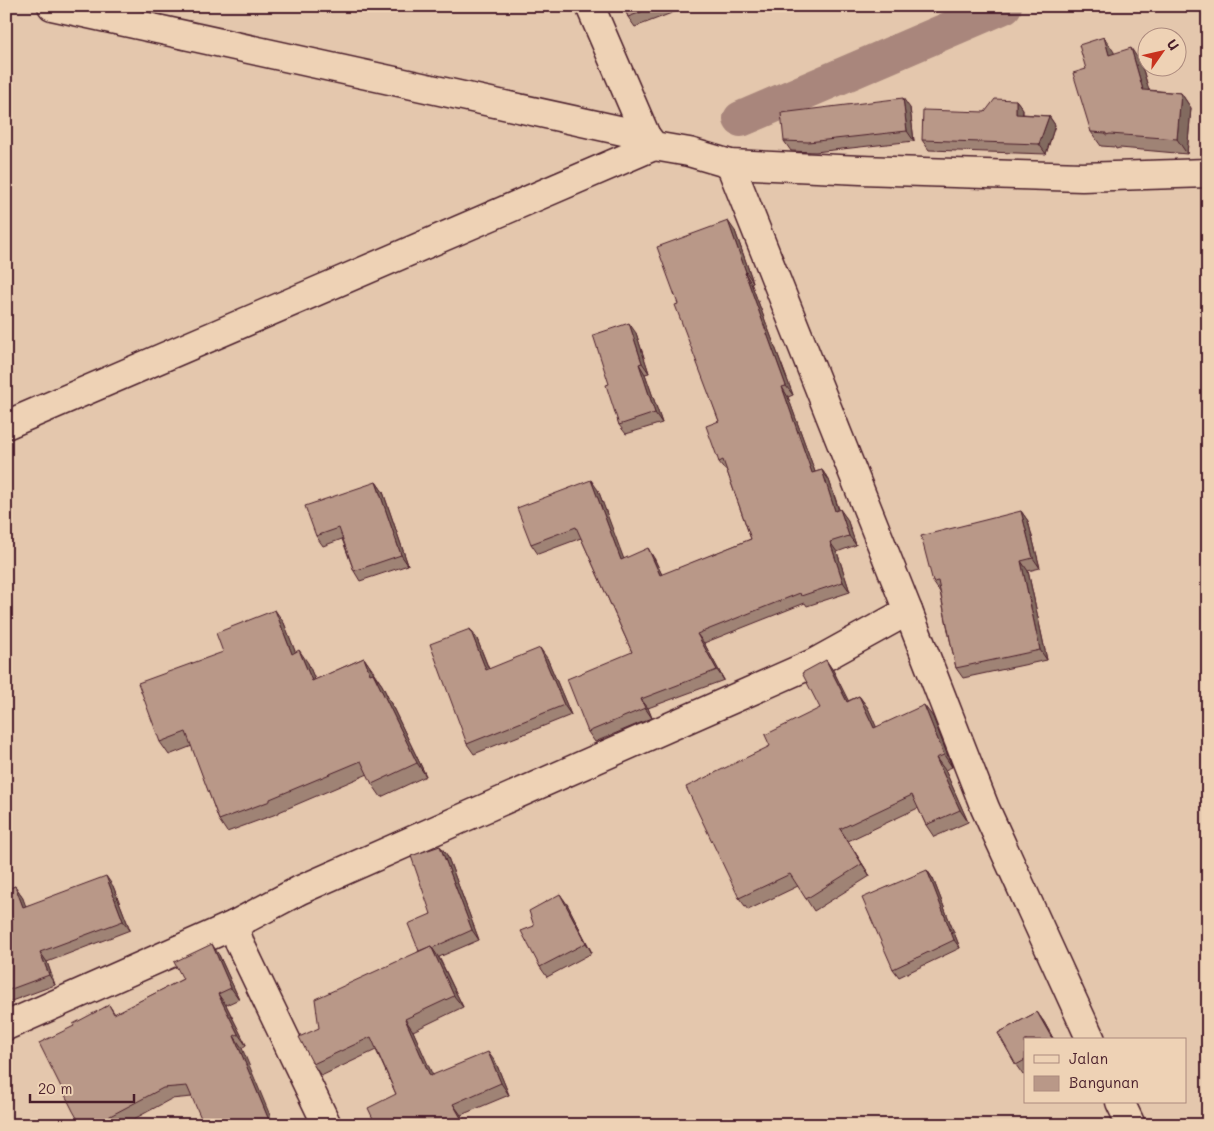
<svg xmlns="http://www.w3.org/2000/svg" width="1214" height="1131" viewBox="0 0 1214 1131" font-family="Mali,sans-serif">
<rect width="100%" height="100%" fill="#e4c7ad"/>
<filter id="ink" filterUnits="userSpaceOnUse"><feTurbulence type="fractalNoise" baseFrequency=".02" numOctaves="2"/><feDisplacementMap in="SourceGraphic" scale="10" xChannelSelector="R" yChannelSelector="G"/><feConvolveMatrix kernelMatrix="1 2 1 2 8 2 1 2 1" color-interpolation-filters="sRGB"/></filter>
<g filter="url(#ink)">
<g fill="none" stroke-linecap="round" stroke-linejoin="round">
<path stroke="#a9867b" stroke-width="36" d="M741,119l263,-113"/>
<g stroke="#4a1f2b" stroke-width="31">
<g id="street">
<path d="M590,6l56,130"/>
<path d="M6,425l648,-279"/>
<path d="M908,611l77,197 106,232"/>
<path d="M6,1026l228,-101"/>
<path d="M1120,1102l11,23"/>
</g>
</g>
<g stroke="#4a1f2b" stroke-width="31">
<g id="secondary">
<path d="M52,6l594,130 8,10 35,6 41,12 131,6 221,7 126,-4"/>
<path d="M327,1125l-87,-181 -6,-19 66,-35 514,-227 94,-52 -178,-447"/>
</g>
</g>
<use href="#street" stroke="#eed2b5" stroke-width="28"/>
<use href="#secondary" stroke="#eed2b5" stroke-width="28"/>
</g>
<g fill="#9f8375" stroke="#4a1f2b">
<path d="M624,6h66l-55,21 -7,-10z"/>
<path d="M1104,37l10,17 27,9 8,27 32,3 10,15 -4,46 -67,-6 -4,1 -1,-2 -14,-1 -10,-14 -5,-63z"/>
<path d="M1016,100l7,9v5l26,2 6,9 -9,29 -117,-4 -7,-10 63,-28z"/>
<path d="M910,108l4,33 -99,11 -24,-1 -7,-10z"/>
<path d="M735,231l18,51 -2,1 42,112 -5,2 27,75 7,-2 7,10 10,29 8,10 9,26 -19,7 13,40 -43,14 -2,-3 -101,40 20,37 -76,28 4,10 -57,24 -7,-10 44,-80 -51,-114 -43,16 -7,-10 67,-54 25,69 31,-1 8,17 89,-36 -24,-68h-1l-7,-9v-41l-41,-117z"/>
<path d="M636,333l13,40 -4,1 17,49 -36,11 -7,-9 -10,-41z"/>
<path d="M376,482l7,10 25,73 -48,16 -6,-10 -12,-32 -19,7 -7,-10z"/>
<path d="M1021,511l7,10 12,47 -12,3 19,89 -84,18 -7,-10 -16,-76 -7,-10z"/>
<path d="M284,623l11,29 13,11 7,17 49,-22 18,27 44,91 -45,21 -9,-13 -4,-10 -89,38v1l-52,19 -8,-12 -27,-74 -23,9 -9,-13 63,-90z"/>
<path d="M470,629l7,10 12,30 58,-11 24,57 -97,39 -7,-10z"/>
<path d="M826,660l8,12 14,29 11,-5 9,12 8,19 57,-10 19,50 -7,3 23,52 -34,15 -8,-12 -8,-17 -70,33 22,35 -56,35 -16,-25 -50,24 -9,-12 81,-190z"/>
<path d="M440,846l7,9 32,85 -40,17 24,50 -50,24 19,44 64,-12 13,32 -48,20 6,10h-91l20,-31 -20,-44 -55,26 -8,-12 6,-36 100,-77 12,-37z"/>
<path d="M927,870l6,9 27,69 -61,29 -6,-8z"/>
<path d="M15,886l7,10 3,10 88,-20 17,44 -83,32 8,23 -49,18v-113z"/>
<path d="M567,904l25,49 -45,24 -7,-10 -6,-41z"/>
<path d="M219,955l20,44 -13,6 20,40 -4,3 -50,49 -21,2 -48,26h-42l-7,-99 35,-21 6,9 68,-35z"/>
<path d="M1037,1012l7,10 10,18h-29v34l-2,1 -7,-10 -18,-32z"/>
</g>
<g fill="#826a5f" stroke="#4a1f2b">
<path d="M1104,37l10,15 5,18 -10,-15z"/>
<path d="M1131,48l10,15 12,41 -10,-14z"/>
<path d="M1181,93l10,15 -4,46 -10,-15z"/>
<path d="M903,98l7,10 4,33 -7,-10z"/>
<path d="M1016,100l7,9 -1,15 -6,-10z"/>
<path d="M1049,116l6,9 -9,29 -7,-10z"/>
<path d="M728,221l7,10 18,51 -7,-10z"/>
<path d="M745,273l6,10 42,112 -7,-9z"/>
<path d="M629,323l7,10 13,40 -7,-10z"/>
<path d="M639,364l6,10 17,49 -7,-10z"/>
<path d="M782,387l6,10 31,86 -7,-10z"/>
<path d="M822,470l7,10 13,40 -7,-9z"/>
<path d="M591,480l7,10 30,80 -7,-10z"/>
<path d="M376,482l7,10 25,73 -7,-10z"/>
<path d="M840,509l7,10 9,26 -7,-9z"/>
<path d="M1021,511l7,10 12,47 -7,-10z"/>
<path d="M830,542l7,10 13,40 -7,-10z"/>
<path d="M648,548l6,10 13,27 -7,-10z"/>
<path d="M1021,561l7,10 19,89 -7,-10z"/>
<path d="M275,610l9,13 17,43 -9,-12z"/>
<path d="M470,629l7,10 16,41 -7,-10z"/>
<path d="M697,634l7,9 20,37 -7,-10z"/>
<path d="M540,648l7,10 24,57 -7,-10z"/>
<path d="M299,650l9,13 13,31 -9,-13z"/>
<path d="M364,658l9,13 6,16 -9,-13z"/>
<path d="M826,660l8,12 21,42 -8,-12z"/>
<path d="M373,673l9,12 44,91 -9,-13z"/>
<path d="M859,696l9,12 14,32 -8,-12z"/>
<path d="M641,699l7,9 4,10 -7,-10z"/>
<path d="M924,705l9,12 19,50 -8,-12z"/>
<path d="M936,758l9,12 23,52 -8,-12z"/>
<path d="M840,829l8,12 22,35 -8,-12z"/>
<path d="M440,846l7,9 32,85 -7,-10z"/>
<path d="M927,870l6,9 27,69 -6,-8z"/>
<path d="M106,876l7,10 17,44 -7,-9z"/>
<path d="M15,886l7,10 8,21 -7,-10z"/>
<path d="M560,894l7,10 25,49 -6,-10z"/>
<path d="M212,944l7,11 20,44 -8,-11z"/>
<path d="M431,946l8,12 24,49 -9,-11z"/>
<path d="M40,952l7,10 8,23 -6,-10z"/>
<path d="M218,994l8,11 20,40 -8,-11z"/>
<path d="M1037,1012l7,10 10,18h-1z"/>
<path d="M405,1019l8,12 25,56 -8,-11z"/>
<path d="M234,1036l8,12 32,77h-3z"/>
<path d="M488,1052l8,11 13,32 -8,-12z"/>
<path d="M453,1104l8,11 6,10h-2z"/>
<path d="M6,1118l3,7h-3z"/>
</g>
<g fill="#b99888" stroke="#4a1f2b">
<path d="M624,6h33l-29,11z"/>
<path d="M1104,37l5,18 22,-7 12,42 38,3 -4,46 -67,-5 -4,1v-2l-15,-1 -18,-59 13,-4 -7,-24z"/>
<path d="M903,98l4,33 -99,11 -24,-1 -3,-28z"/>
<path d="M995,99l21,1v14l33,2 -10,28 -117,-4 1,-30 62,2z"/>
<path d="M728,221l18,51 -1,1 41,113 -4,1 30,86 10,-3 13,41 5,-2 9,27 -19,6 13,40 -42,14 -1,-3 -103,41 20,36 -76,29 4,9 -57,24 -21,-53 65,-27 -56,-125 -45,17 -14,-36 74,-28 30,80 27,-12 12,27 91,-36 -28,-79 -4,2 -13,-36 13,-5 -44,-116 3,-1 -21,-57z"/>
<path d="M629,323l13,40 -3,1 16,49 -36,12 -13,-40 3,-1 -16,-49z"/>
<path d="M376,482l25,73 -47,16 -15,-43 -23,8 -11,-30z"/>
<path d="M1021,511l12,47 -12,3 19,89 -84,18 -18,-87 -5,1 -12,-46z"/>
<path d="M275,610l17,44 7,-4 13,31 52,-23 6,16 3,-1 44,90 -45,21 -11,-23 -91,38v2l-51,19 -33,-88 -26,10 -22,-59 85,-31 -7,-19z"/>
<path d="M470,629l16,41 54,-22 24,57 -97,39 -37,-100z"/>
<path d="M826,660l21,42 12,-6 15,32 50,-23 20,50 -8,3 24,52 -34,15 -14,-30 -72,34 22,35 -56,35 -16,-25 -51,24 -53,-111 84,-41 -5,-11 55,-27 -18,-35z"/>
<path d="M440,846l32,84 -40,18 -1,-2 -12,5 -11,-27 23,-10 -20,-58z"/>
<path d="M927,870l27,70 -61,29 -31,-71z"/>
<path d="M106,876l17,45 -83,31 9,23 -43,16v-101l9,-4 8,21z"/>
<path d="M560,894l26,49 -46,24 -19,-36 13,-5 -5,-15z"/>
<path d="M212,944l19,44 -13,6 20,40 -4,2 37,89h-67l-17,-39 -24,2 -70,37h-12l-8,-14 -34,-68 35,-17 -1,-2 36,-19 5,9 69,-35 -9,-17z"/>
<path d="M431,946l23,50 -49,23 25,57 58,-24 13,31 -48,21 12,21h-89l-8,-17 28,-14 -25,-57 -58,27 -14,-27 20,-9 -4,-29z"/>
<path d="M1037,1012l16,28h-28v20l-9,5 -18,-32z"/>
</g>
</g>
<rect width="1214" height="1131" fill="none" stroke="#eed2b5" stroke-width="25"/>
<rect x="12" y="12" width="1189" height="1106" fill="none" stroke="#4a1f2b" stroke-width="2" filter="url(#ink)"/>
<rect x="1024" y="1038" width="162" height="65" fill="#eed2b5" stroke="#ac8a7e"/>
<rect x="1034" y="1055" width="25" height="8" fill="#eed2b5" stroke="#ac8a7e"/>
<text x="1069" y="1064" font-size="15" fill="#4a1f2b">Jalan</text>
<rect x="1034" y="1076" width="25" height="15" fill="#b99888" stroke="#ac8a7e"/>
<text x="1069" y="1088" font-size="15" fill="#4a1f2b">Bangunan</text>
<g transform="translate(1162 52) rotate(56)"><circle r="24" fill="#eed2b5" stroke="#ac8a7e"/>
<path d="M0-4L9 19L0 12L-9 19Z" fill="#c8321e"/>
<text y="-8" font-size="14" font-weight="bold" text-anchor="middle" fill="#4a1f2b">U</text>
</g>
<path d="M30 1094v8h104v-8" fill="none" stroke="#4a1f2b" stroke-width="2.5"/>
<text x="38" y="1094" font-size="15" fill="#4a1f2b" stroke="#eed2b5" stroke-width="4" paint-order="stroke">20 m</text>
</svg>
